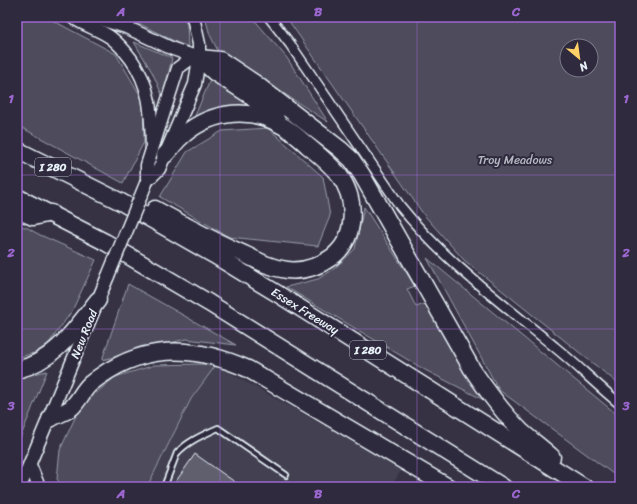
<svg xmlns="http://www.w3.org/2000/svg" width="637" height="504" viewBox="0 0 637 504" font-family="Sriracha,sans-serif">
<rect width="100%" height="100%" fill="#363244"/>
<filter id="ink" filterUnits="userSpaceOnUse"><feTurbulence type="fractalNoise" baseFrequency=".025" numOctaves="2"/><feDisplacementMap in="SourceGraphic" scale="8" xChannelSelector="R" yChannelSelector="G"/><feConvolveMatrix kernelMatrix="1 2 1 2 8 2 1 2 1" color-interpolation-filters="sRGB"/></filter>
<g filter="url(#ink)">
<path fill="#433f51" d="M216,365l186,104 -11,18h-244l44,-88z"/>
<g fill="#4d4b5c" stroke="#9a9eaa" fill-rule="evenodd">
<path d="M17,17h18l15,2 66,35 27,46 1,42 -21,41 -106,-58z"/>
<path d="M126,17h57l4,7 1,24z"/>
<path d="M205,17h47l35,41 41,64 -110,-71 -8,-16z"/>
<path d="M286,17h334v368l-156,-125 -40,-45zM567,46h24v24h-24z"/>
<path d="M134,42l38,16 -9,39 -11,-25z"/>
<path d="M211,78l45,31 -30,-1 -32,10z"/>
<path d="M268,128l55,49 7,39 -12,30 -89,-9 -69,-40 27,-45 35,-21z"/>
<path d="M364,207l51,79 -8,3 9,18 9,-3 59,96 -59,-30 -139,-83 32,-8 16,-10 21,-20z"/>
<path d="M17,226l9,1 12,7 58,26 -24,51 -28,39 -27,8z"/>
<path d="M427,258l193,159v62l-121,-89z"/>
<path d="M128,284l108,61 -50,-6 -84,21z"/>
<path d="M201,364l15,1 -25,34 -44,88h-85l-5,-8 3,-29 20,-43 35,-30 40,-12z"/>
<path d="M47,371l-30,75v-68z"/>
</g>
<path fill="#605e6e" stroke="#e8f1f8" d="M195,454l47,33h-70z"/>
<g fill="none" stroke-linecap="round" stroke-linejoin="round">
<g stroke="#e8f1f8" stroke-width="8">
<path id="lane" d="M164,487l13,-34c11,-12 26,-18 41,-25l68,47"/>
</g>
<g stroke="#e8f1f8" stroke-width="12">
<path id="street" d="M269,17l21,27 110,162c44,55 102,97 156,142 22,18 42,38 64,56"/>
</g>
<g stroke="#e8f1f8" stroke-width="15">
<g id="secondary">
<path d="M72,17c12,8 26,12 38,20 8,6 15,14 21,22 21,29 20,56 21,90"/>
<path d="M93,17l33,10 47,22 26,9"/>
<path d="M147,181l12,-12 36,-85 4,-26v-14l-6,-27"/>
<path d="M147,181v-16l31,-97 11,-8 10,-2"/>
<path d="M30,465l9,22"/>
<path d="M20,487l88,-211"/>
</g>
</g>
<g stroke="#e8f1f8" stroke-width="19">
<g id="highway">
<path d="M199,58l21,2 36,24 84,65 12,11 10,15 110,194c15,22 30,43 49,62 10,9 21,17 31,26"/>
<path d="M199,58l15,14 34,22 28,24"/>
<path d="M17,150l104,52 93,53 64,39 306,193"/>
<path d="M17,197l88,45 104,61 294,184"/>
<path d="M155,209c29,16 59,32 89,45 14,7 27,14 43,16 17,2 31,-3 45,-13 25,-19 25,-58 7,-82 -9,-11 -20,-20 -31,-29 -9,-8 -18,-17 -29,-22 -34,-19 -73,-11 -100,15 -5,5 -9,11 -14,16"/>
<path d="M17,210l16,7 18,-4"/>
<path d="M17,370c38,-9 58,-41 81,-70"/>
<path d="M50,419c6,-4 16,-7 21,-11 8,-7 12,-18 19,-24 50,-41 102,-40 158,-15l200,118"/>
</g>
</g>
<use href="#lane" stroke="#2f2a3d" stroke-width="4.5"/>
<use href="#street" stroke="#2f2a3d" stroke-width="9"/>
<use href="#secondary" stroke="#2f2a3d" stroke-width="12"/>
<use href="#highway" stroke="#2f2a3d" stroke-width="16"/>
<g stroke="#e8f1f8" stroke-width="15" stroke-linecap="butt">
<path id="secondary-bridge" d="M108,276l39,-95"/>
</g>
<use href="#secondary-bridge" stroke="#2f2a3d" stroke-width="12"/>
</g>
</g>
<path fill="none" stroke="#9c67d0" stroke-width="1" stroke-opacity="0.55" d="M220,17v470M417,17v470M17,175h603M17,329h603"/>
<g text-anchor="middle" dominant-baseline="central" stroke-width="4" stroke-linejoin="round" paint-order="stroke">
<g fill="#2f2a3d" stroke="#b0b5c0" stroke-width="1">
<rect x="35" y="158" width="36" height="18" rx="3"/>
<rect x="350" y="341" width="36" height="18" rx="3"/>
</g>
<g font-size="11" font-weight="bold" fill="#e8f1f8">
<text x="53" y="167">I 280</text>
<text x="368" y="350">I 280</text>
</g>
<g font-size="12" fill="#b2b7c1" stroke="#2f2a3d">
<text x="515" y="160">Troy Meadows</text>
</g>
<g font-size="12" fill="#e8f1f8" stroke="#2f2a3d">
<text transform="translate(305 311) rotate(32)">Essex Freeway</text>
<text transform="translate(84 334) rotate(-68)">New Road</text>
</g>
</g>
<rect width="637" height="504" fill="none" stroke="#2f2a3d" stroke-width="44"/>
<g transform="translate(579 58) rotate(151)"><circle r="19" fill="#2f2a3d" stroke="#797a88"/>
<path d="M0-3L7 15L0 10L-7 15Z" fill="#ffd166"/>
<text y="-6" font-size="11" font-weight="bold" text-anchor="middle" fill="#e8f1f8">N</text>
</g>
<rect x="22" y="22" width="593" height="460" fill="none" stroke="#9c67d0" stroke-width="1.5"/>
<g font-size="13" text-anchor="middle" font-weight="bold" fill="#9c67d0">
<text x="121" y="16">A</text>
<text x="318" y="16">B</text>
<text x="516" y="16">C</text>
<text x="11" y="103">1</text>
<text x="626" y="103">1</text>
<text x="11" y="257">2</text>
<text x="626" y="257">2</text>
<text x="11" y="410">3</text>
<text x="626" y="410">3</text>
<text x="121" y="498">A</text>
<text x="318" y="498">B</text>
<text x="516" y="498">C</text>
</g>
</svg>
